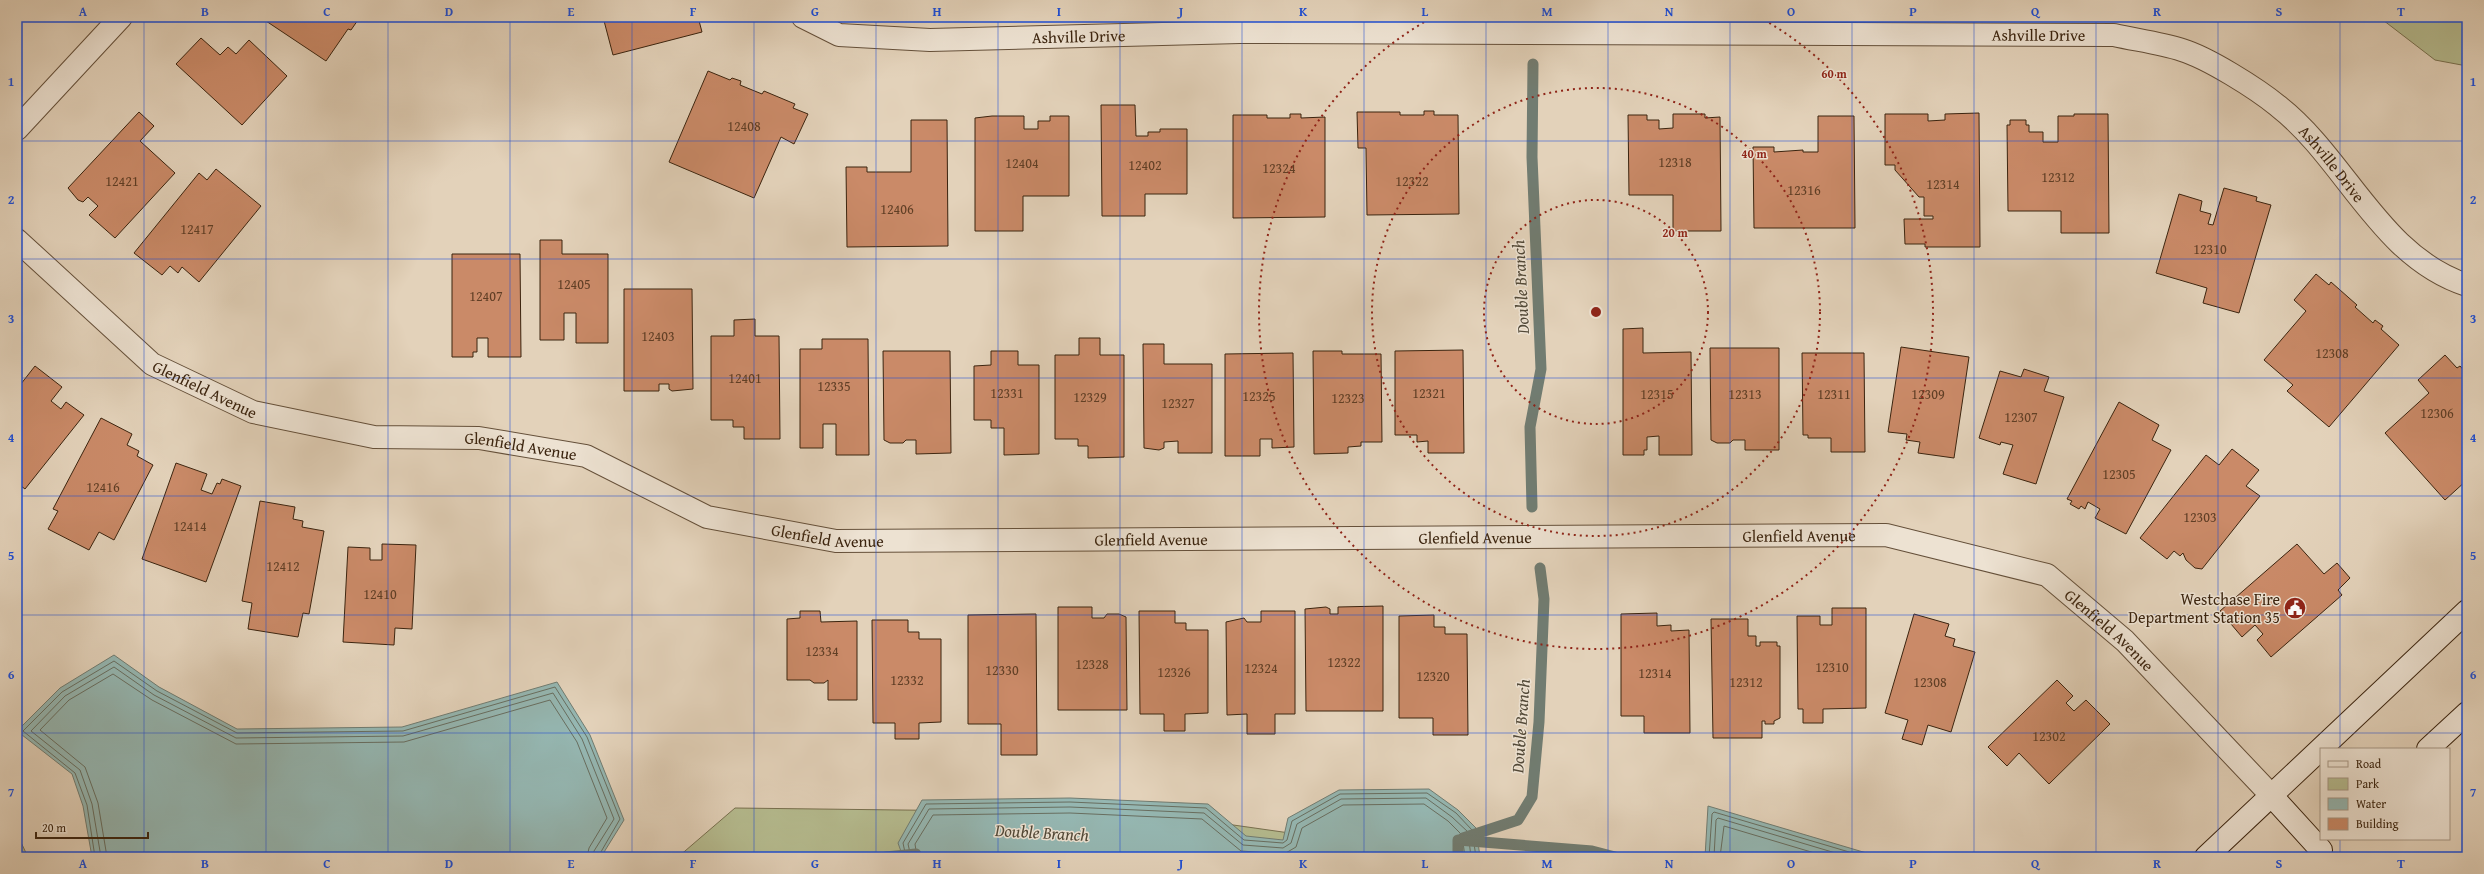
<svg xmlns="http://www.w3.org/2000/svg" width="2484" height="874" viewBox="0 0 2484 874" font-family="'Gentium Book Plus',serif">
<rect width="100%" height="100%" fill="#e3d2ba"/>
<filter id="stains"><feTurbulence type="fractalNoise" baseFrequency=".005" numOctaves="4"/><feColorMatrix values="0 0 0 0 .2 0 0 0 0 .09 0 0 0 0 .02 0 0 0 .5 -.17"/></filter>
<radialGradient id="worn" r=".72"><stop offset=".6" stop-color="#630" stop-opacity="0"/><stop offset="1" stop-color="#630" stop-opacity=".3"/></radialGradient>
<g fill="#b5bb8f" stroke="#78704f">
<path d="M2379,17h88v49l-32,-6z"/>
<path d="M735,808l414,5 260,37 32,7h-763z"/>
<path d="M17,834l11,23h-11z"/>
</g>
<g fill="#95b7b2" stroke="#717c71">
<path d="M114,655l45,32 78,42 165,-2 155,-45 33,53 34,85 -23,37h-509l-9,-51 -11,-32 -55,-43 43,-43z"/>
<path d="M1429,789l29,21 18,18 4,29h-577l-5,-14 24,-43 148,-2 138,6 38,32 37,4 5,-22 51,-28z"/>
<path d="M1708,806l172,51h-175z"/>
</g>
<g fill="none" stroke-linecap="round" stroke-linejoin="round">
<g stroke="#686e60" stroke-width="1">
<path d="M95,857l-8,-52 -12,-32 -52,-42 39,-39 52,-31 43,30 80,42 166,-2 152,-44 32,50 33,82 -22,38"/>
<path d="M101,857l-9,-53 -12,-34 -49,-39 34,-35 49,-29 40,28 82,43 167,-2 150,-43 29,46 32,80 -20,32 -1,6"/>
<path d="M107,857l-9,-54 -13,-36 -45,-37 29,-30 44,-26 39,26 84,44 168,-2 146,-42 27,42 30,76 -18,30 -2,9"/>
<path d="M906,857l-3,-14 23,-39 144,-2 136,6 38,32 39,3 4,-3 5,-19 48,-27 87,-1 29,20 16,17 4,27"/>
<path d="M911,857l-3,-13 21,-35 141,-2 134,6 39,32 40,3 8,-5 6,-19 44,-25 85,-1 26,19 16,15 3,25"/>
<path d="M917,857l-2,-13 18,-29 137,-2 132,6 39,32 43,3 12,-7 6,-19 41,-23 81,-1 24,17 14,14 3,22"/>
<path d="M1709,857l3,-43 2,-2 152,45"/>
<path d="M1714,857l2,-37 2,-2 131,39"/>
<path d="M1720,857l4,-31 104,31"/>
</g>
<g stroke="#717c71" stroke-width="11">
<path d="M1532,507l-2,-80 11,-58 -9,-212 1,-93"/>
<path d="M1463,838l55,-18 14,-23 7,-75 5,-123 -4,-31"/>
<path d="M886,857l30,-3"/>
<path d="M1458,857v-17l134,11 23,6"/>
</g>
</g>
<g fill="#ca8a68" stroke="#3b240f">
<path d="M260,17h100l-9,13 -3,-1 -22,32z"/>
<path d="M603,17h95l4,15 -89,23z"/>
<path d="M201,38l19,17 8,-8 8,7 13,-14 38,36 -45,49 -66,-61z"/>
<path d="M708,71l22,9 2,-2 9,3 -1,4 22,9 2,-3 31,13 -2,4 15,6 -14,30 -13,-7 -27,61 -85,-36z"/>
<path d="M1101,105h34l1,31h12v-4h12v-3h27v65h-42v22h-43z"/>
<path d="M1424,111h10v4h24l1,99 -92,1 -1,-67h-8l-1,-36h43v3h24z"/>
<path d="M139,112l15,14 -14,15 35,32 -60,65 -26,-23 9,-9 -10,-9 -5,5 -5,-2 -10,-12z"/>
<path d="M1979,113l1,134h-55v-3h-20l-1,-25h29v-3h-9v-19h-5l-24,-27v-5h-10v-51h43v7l17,-1v-6z"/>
<path d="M1290,114h11v4l24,-1v100l-92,1v-103h34v3h23z"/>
<path d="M1673,114h32v4l15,-1 1,114h-48v-36h-44l-1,-80h19v5h12v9l14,-1z"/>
<path d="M2074,114h34l1,119h-48v-22h-53l-1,-86h3v-5h16v5h3v7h14v10h15v-26h16z"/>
<path d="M992,116h32v13h14v-8h12v-5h19v80h-46v35h-48v-113z"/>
<path d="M1818,116h36l1,112h-101l-1,-81h21v5l29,-2v2h15z"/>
<path d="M911,120h36l1,126 -101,1 -1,-80h21v5h44z"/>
<path d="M216,169l45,37 -62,76 -17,-15 -4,6 -8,-7 -8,9 -28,-22 65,-80 8,7z"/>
<path d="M2224,188l33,9 -1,4 15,4 -32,108 -36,-10 4,-15 -51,-15 23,-79 23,7 -2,10 11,3 -3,10 5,1z"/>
<path d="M540,240h22v14h46v89h-32v-30h-12v27h-24z"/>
<path d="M452,254h68l1,103h-33v-19h-11v14h-4v5h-21z"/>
<path d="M2316,274l13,11 2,-3 26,23 -2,2 18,16 2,-3 8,6 -2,3 18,16 -70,82 -42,-36 6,-6 -29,-25 42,-49 -12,-11z"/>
<path d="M624,289h68l1,100 -21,2 -3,-2v-5h-10v7h-35z"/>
<path d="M755,319v17h24l1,103h-36v-12h-11v-7h-22v-84h23v-16z"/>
<path d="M1643,328v25l48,-1 1,103h-33v-19l-12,1v13h-3v5h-21v-126z"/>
<path d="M1079,338h21v17h24v102l-36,1v-12h-10v-7h-23v-84h24z"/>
<path d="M822,339h46l1,116h-33v-31h-13v24h-23v-99h22z"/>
<path d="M1143,344h21v20h48v89h-34v-12l-14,1v6l-5,2 -15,-2z"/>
<path d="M1901,347l68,10 -15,101 -36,-5 2,-11 -14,-2 1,-6 -19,-2z"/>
<path d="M1710,348h69v102h-34v-10h-12l-3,3h-13l-6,-3z"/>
<path d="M1463,350l1,103h-36v-12l-11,1v-7h-22v-84z"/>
<path d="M883,351h67l1,102 -35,1v-14h-10l-3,3h-13l-6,-3z"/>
<path d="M991,351h27v14h21v89l-35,1v-27h-13v-8h-17v-54l17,-1z"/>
<path d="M1313,351h29v3h39l1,88h-21v4l-13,1v6l-34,1z"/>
<path d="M1293,353l1,94 -22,1v-9h-12v17h-35v-102z"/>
<path d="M1802,353h62l1,99h-34v-14h-23v-3h-5z"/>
<path d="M2445,355l12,13 3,-2 7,8v106l-22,20 -60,-67 44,-40 -11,-13z"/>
<path d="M35,366l27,21 -11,14 10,8 5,-7 18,13 -59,74 -8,-6v-94z"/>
<path d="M2024,369l25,8 -5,14 20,6 -28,87 -33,-10 10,-29 -12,-3 -1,3 -21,-7 21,-67 21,6z"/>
<path d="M2119,402l40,23 -7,15 19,10 -45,84 -31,-16 5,-9 -12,-7 -3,7 -4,-3 -2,3 -9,-5 2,-3 -5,-2z"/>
<path d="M101,418l31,16 -5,11 12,6 -2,5 16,9 -39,75 -15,-8 -10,18 -41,-21 10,-18 -5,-2z"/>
<path d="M2232,449l27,21 -13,16 14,10 -58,73 -7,-1 -9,-8 -3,-7 -3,3 -6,-5 -7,8 -27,-21 66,-83 13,10z"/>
<path d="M176,463l31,11 -6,16 11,4 5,-11 3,1 2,-5 19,7 -35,96 -64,-23z"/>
<path d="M260,501l35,6 -2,12 10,2 -1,6 22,4 -15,83 -6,-1 -5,24 -50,-8 4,-26 -10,-2z"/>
<path d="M382,544l34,1 -4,84 -17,-1 -1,17 -51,-3 5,-95 22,1v12h12z"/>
<path d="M2297,544l27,30 13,-11 13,15 -12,12 4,5 -71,62 -14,-17 6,-6 -8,-9 -13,12 -22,-26z"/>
<path d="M1383,606v105h-77l-1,-102 21,-2 4,2v5h8v-7z"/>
<path d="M1058,607h34v11h12l3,-4h12l7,3 1,93h-69z"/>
<path d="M1832,608h34v100l-43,1v14h-20v-14h-5l-1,-93h23v9h12z"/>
<path d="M800,611h20l1,11 36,-1v79h-29v-20l-4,3h-10l-4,-3h-23v-61l13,-1z"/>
<path d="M1139,611h36v12h11v7h22v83l-23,1v17h-21v-17h-24z"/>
<path d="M1261,611h34v103h-20v20h-28v-20l-20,1 -1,-93 18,-4 3,4h14z"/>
<path d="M1657,613v13l14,-1v6l18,-1 1,103h-46v-17h-23v-102z"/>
<path d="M1036,614l1,141h-36v-31h-33v-109z"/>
<path d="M1914,614l35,10 -4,12 10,3 -2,7 22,6 -24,80 -23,-7 -6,20 -20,-6 6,-19 -23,-7z"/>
<path d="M1434,615v12h11v7h22l1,101h-35v-17h-34v-102z"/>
<path d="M1711,619h37v17h8v10h4v-4h17v4h3v72l-6,3v3h-9v-3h-3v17h-49z"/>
<path d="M872,620h36v12h11v7h22v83l-22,1v16h-24v-16h-22z"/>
<path d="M2057,680l16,16 -7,7 8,8 12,-11 24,24 -61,60 -30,-31 -12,13 -19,-19z"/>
</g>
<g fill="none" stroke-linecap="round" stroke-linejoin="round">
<g stroke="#65503a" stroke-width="24">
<g id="street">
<path id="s1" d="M803,17l36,18 91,5 310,-8 874,3c22,5 46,8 68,15 26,8 74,38 96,56 68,53 102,151 189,179"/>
<path d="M17,129l104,-112"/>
<path id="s2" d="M17,240l135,124 101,48 121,25 105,1 107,18 121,61 129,24 1050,-6 161,40 78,66 146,154"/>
</g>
</g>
<g stroke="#3b240f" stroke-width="24">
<g id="secondary">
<path d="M2428,749l39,-36"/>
<path d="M2271,795l50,55"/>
<path d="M2206,857l261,-246"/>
</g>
</g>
<use href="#street" stroke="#ede2d2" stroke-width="22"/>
<use href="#secondary" stroke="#ede2d2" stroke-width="22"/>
</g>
<path fill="none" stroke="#1d4ed8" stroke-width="1" stroke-opacity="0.55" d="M144,17v840M266,17v840M388,17v840M510,17v840M632,17v840M754,17v840M876,17v840M998,17v840M1120,17v840M1242,17v840M1364,17v840M1486,17v840M1608,17v840M1730,17v840M1852,17v840M1974,17v840M2096,17v840M2218,17v840M2340,17v732M17,141h2450M17,259h2450M17,378h2450M17,496h2450M17,615h2450M17,733h2450M2340,839v18"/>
<g fill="none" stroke="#8f2418" stroke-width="2" stroke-dasharray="2 4">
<circle cx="1596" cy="312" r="112"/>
<circle cx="1596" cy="312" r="224"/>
<path d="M1759 17A337 337 0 1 1 1433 17"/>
</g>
<defs>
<g id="civic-disc" transform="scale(1.15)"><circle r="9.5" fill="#8f2418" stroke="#ede2d2"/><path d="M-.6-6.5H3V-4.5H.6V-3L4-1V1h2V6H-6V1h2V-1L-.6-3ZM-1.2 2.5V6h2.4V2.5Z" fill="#fff"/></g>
</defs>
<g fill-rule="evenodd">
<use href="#civic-disc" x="2295" y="608"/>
</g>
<g text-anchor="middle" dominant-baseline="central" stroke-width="3" stroke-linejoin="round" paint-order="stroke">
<g font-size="14" fill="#5f3e25">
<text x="744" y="126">12408</text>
<text x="1675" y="162">12318</text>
<text x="1022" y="163">12404</text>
<text x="1145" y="165">12402</text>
<text x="1279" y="168">12324</text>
<text x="2058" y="177">12312</text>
<text x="122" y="181">12421</text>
<text x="1412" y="181">12322</text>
<text x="1943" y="184">12314</text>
<text x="1804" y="190">12316</text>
<text x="897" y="209">12406</text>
<text x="197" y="229">12417</text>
<text x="2210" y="249">12310</text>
<text x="574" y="284">12405</text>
<text x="486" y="296">12407</text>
<text x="658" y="336">12403</text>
<text x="2332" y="353">12308</text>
<text x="745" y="378">12401</text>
<text x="834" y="386">12335</text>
<text x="1007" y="393">12331</text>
<text x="1429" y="393">12321</text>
<text x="1657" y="394">12315</text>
<text x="1745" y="394">12313</text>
<text x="1834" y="394">12311</text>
<text x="1928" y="394">12309</text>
<text x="1259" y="396">12325</text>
<text x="1090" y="397">12329</text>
<text x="1348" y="398">12323</text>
<text x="1178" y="403">12327</text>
<text x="2437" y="413">12306</text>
<text x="2021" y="417">12307</text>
<text x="2119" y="474">12305</text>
<text x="103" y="487">12416</text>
<text x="2200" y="517">12303</text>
<text x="190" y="526">12414</text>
<text x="283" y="566">12412</text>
<text x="380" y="594">12410</text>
<text x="822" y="651">12334</text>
<text x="1344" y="662">12322</text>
<text x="1092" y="664">12328</text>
<text x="1832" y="667">12310</text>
<text x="1261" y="668">12324</text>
<text x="1002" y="670">12330</text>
<text x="1174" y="672">12326</text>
<text x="1655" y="673">12314</text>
<text x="1433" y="676">12320</text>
<text x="907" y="680">12332</text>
<text x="1746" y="682">12312</text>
<text x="1930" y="682">12308</text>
<text x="2049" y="736">12302</text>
</g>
<g font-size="16" fill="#3b240f" stroke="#ede2d2">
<text stroke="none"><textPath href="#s1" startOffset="1240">Ashville Drive</textPath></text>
<text stroke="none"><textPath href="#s1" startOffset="280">Ashville Drive</textPath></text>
<text stroke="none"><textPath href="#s1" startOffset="1576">Ashville Drive</textPath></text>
<text stroke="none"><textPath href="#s2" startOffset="242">Glenfield Avenue</textPath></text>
<text stroke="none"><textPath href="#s2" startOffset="566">Glenfield Avenue</textPath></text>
<text stroke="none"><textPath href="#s2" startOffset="890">Glenfield Avenue</textPath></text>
<text stroke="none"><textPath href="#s2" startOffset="1862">Glenfield Avenue</textPath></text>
<text stroke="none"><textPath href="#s2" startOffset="1538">Glenfield Avenue</textPath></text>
<text stroke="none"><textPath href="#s2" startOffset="1214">Glenfield Avenue</textPath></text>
<text stroke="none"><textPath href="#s2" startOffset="2198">Glenfield Avenue</textPath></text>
</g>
<g font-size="16" fill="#3b240f" stroke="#ede2d2" text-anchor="end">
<text x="2280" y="599">Westchase Fire<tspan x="2280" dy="18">Department Station 35</tspan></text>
</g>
<g font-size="17" font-style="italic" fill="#524938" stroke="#ede2d2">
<text transform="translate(1520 287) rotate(-93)">Double Branch</text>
<text transform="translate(1520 726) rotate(-86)">Double Branch</text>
<text transform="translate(1042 832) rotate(3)">Double Branch</text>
</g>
</g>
<circle cx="1596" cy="312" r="6" fill="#8f2418" stroke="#ede2d2" stroke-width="2"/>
<g font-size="12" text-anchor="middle" font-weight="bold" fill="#8f2418" stroke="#ede2d2" stroke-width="3" stroke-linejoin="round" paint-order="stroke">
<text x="1834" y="78">60 m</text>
<text x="1754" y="158">40 m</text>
<text x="1675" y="237">20 m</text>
</g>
<rect width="2484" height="874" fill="none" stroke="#e3d2ba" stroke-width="44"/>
<rect x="2320" y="748" width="130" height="92" fill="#ede2d2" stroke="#a69684"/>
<rect x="2328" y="761" width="20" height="6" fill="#ede2d2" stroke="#a69684"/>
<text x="2356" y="768" font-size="12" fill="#3b240f">Road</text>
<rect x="2328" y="778" width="20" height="12" fill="#b5bb8f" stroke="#a69684"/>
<text x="2356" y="788" font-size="12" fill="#3b240f">Park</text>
<rect x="2328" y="798" width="20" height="12" fill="#95b7b2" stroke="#a69684"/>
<text x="2356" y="808" font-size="12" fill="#3b240f">Water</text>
<rect x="2328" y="818" width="20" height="12" fill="#ca8a68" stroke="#a69684"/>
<text x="2356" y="828" font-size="12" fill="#3b240f">Building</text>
<path d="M36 832v6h112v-6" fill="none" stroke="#3b240f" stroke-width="2"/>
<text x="42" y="832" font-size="12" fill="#3b240f" stroke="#ede2d2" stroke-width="3" paint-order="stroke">20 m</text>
<rect x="22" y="22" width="2440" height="830" fill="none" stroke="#1d4ed8" stroke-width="1.5"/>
<g font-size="13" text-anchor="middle" font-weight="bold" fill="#1d4ed8">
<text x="83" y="16">A</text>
<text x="205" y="16">B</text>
<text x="327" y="16">C</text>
<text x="449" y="16">D</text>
<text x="571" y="16">E</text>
<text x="693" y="16">F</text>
<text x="815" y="16">G</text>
<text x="937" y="16">H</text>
<text x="1059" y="16">I</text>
<text x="1181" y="16">J</text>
<text x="1303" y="16">K</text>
<text x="1425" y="16">L</text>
<text x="1547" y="16">M</text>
<text x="1669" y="16">N</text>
<text x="1791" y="16">O</text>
<text x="1913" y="16">P</text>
<text x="2035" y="16">Q</text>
<text x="2157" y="16">R</text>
<text x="2279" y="16">S</text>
<text x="2401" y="16">T</text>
<text x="11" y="86">1</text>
<text x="2473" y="86">1</text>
<text x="11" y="204">2</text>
<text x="2473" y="204">2</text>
<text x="11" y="323">3</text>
<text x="2473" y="323">3</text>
<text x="11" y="442">4</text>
<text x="2473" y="442">4</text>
<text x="11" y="560">5</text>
<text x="2473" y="560">5</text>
<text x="11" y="679">6</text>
<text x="2473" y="679">6</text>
<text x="11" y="797">7</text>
<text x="2473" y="797">7</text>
<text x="83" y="868">A</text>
<text x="205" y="868">B</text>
<text x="327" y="868">C</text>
<text x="449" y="868">D</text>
<text x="571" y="868">E</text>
<text x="693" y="868">F</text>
<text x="815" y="868">G</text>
<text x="937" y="868">H</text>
<text x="1059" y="868">I</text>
<text x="1181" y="868">J</text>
<text x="1303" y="868">K</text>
<text x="1425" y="868">L</text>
<text x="1547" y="868">M</text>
<text x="1669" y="868">N</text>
<text x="1791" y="868">O</text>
<text x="1913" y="868">P</text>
<text x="2035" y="868">Q</text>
<text x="2157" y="868">R</text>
<text x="2279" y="868">S</text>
<text x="2401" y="868">T</text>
</g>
<rect width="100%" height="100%" filter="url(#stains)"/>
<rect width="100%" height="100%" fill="url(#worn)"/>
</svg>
